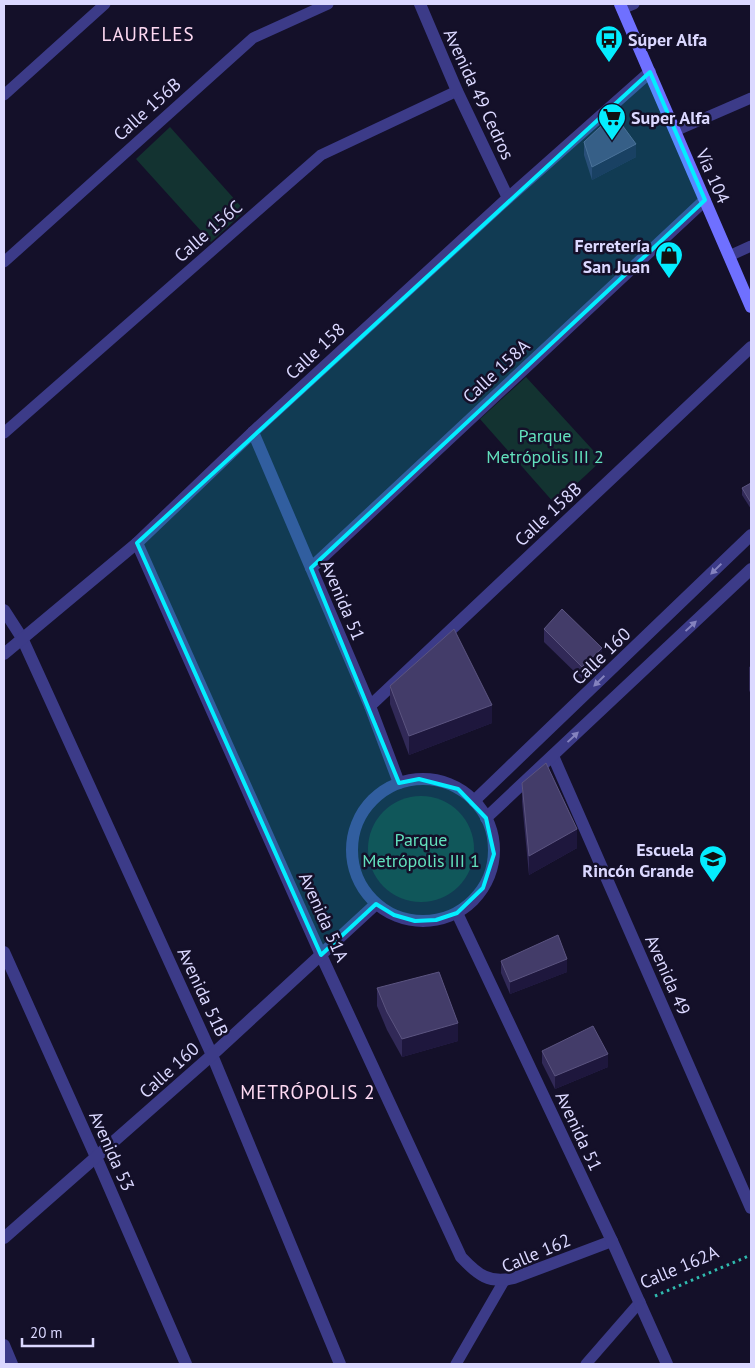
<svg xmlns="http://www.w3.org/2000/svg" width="755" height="1368" viewBox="0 0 755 1368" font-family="'PT Sans',sans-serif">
<rect width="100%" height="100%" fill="#141029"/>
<g fill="#133331">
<path d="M170,127l75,84 -34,31 -75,-83z"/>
<path d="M526,377l76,83 -47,44 -75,-85z"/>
<circle cx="421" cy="849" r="53"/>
</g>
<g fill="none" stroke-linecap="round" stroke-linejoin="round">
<path stroke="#30bbaf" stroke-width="3" stroke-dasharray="2.5 4" stroke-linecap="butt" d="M655,1296l96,-41"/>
<g stroke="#3c3b88" stroke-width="11">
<path d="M622,9l12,-5"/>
<path d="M4,95l101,-91"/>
<path d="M675,131l76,-33"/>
<path d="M729,256l22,-10"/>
<path d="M4,262l249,-224 75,-34"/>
<path d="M4,433l317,-278 136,-64"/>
<path d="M456,1364l48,-83"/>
<path d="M586,1364l54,-62"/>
</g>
<g stroke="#3c3b88" stroke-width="12">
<path d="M420,4l37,87 51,107"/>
<path d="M253,432l117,274 29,77"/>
<path d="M137,543l184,412 140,302c17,18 28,27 53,21l98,-37"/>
<path d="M311,568l394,-368"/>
<path d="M4,610l18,28 190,417 128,309"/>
<path d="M4,654l133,-111 116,-111 255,-234 142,-126"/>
<path d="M370,706l381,-359"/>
<path d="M553,756l198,452"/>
<circle cx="423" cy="850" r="71"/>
<path d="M474,801l277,-266"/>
<path d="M486,818l265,-249"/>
<path d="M457,913l155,328 55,123"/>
<path d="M4,952l92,205 90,207"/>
<path d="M4,1238l208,-183 164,-151"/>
<path d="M4,1345l8,19"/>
</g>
<path stroke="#6f70ff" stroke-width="12" d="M620,4l131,303"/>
</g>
<g fill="#312957">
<path d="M584,142l52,15 -44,23 -8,-25z"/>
<path d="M751,483v26l-9,-14v-7z"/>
<path d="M544,629l58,31 -20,19 -38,-37z"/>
<path d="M751,666v29l-2,-5v-23z"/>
<path d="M390,686l102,37 -83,32 -19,-51z"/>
<path d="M522,783l55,65 -48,27 -7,-73z"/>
<path d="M501,961l66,11 -57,22 -9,-21z"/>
<path d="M377,988l81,53 -56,16 -15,-27 -10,-24z"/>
<path d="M542,1051l66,16 -53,22 -13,-26z"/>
</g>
<g fill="#1e173d">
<path d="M636,144v13l-44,23v-13z"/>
<path d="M602,648v12l-20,19v-12z"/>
<path d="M492,705v18l-83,32v-19z"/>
<path d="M577,829v19l-48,27v-19z"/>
<path d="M567,959v13l-57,22v-12z"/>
<path d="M458,1023v18l-56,16v-18z"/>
<path d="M608,1054v13l-53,22v-13z"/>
</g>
<g fill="#433c69" stroke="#5b5480">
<path d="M614,114l22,30 -44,23 -8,-25z"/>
<path d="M751,483v20l-9,-15z"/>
<path d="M562,609l40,39 -20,19 -38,-38z"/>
<path d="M454,629l38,76 -83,31 -19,-50z"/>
<path d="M546,763l31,66 -48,27 -7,-73z"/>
<path d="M558,935l9,24 -57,23 -9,-21z"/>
<path d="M439,972l19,51 -56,16 -15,-27 -10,-24z"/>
<path d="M593,1026l15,28 -53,22 -13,-25z"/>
</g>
<defs><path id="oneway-solid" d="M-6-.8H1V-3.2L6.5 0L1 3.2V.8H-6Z" transform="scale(1.25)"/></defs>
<g fill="#8482be">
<use href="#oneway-solid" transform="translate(716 569) rotate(136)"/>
<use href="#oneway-solid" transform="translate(691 626) rotate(-43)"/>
<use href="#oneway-solid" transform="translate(599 681) rotate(136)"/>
<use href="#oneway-solid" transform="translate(573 737) rotate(-43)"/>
</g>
<path fill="#04edff" fill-opacity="0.2" stroke="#04edff" stroke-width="4" stroke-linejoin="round" d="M650,72l55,128 -394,368 88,215 20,-4 39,10 28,29 8,36 -11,34 -26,25 -21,7 -21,1 -21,-6 -18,-11 -55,51 -184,-412z"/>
<defs>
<g id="bus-pin" transform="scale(1.4375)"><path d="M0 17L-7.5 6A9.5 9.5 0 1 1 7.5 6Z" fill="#04edff" stroke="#141029"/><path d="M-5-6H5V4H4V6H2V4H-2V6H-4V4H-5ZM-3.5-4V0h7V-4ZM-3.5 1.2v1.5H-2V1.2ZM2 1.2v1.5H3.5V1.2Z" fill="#111"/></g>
<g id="supermarket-pin" transform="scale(1.4375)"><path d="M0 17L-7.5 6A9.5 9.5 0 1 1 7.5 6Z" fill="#04edff" stroke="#141029"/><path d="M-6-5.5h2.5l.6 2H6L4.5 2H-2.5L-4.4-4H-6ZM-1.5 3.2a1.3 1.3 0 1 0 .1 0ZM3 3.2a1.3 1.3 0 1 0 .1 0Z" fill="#111"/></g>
<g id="shop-pin" transform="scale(1.4375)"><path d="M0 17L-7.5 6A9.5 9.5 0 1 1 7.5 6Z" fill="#04edff" stroke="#141029"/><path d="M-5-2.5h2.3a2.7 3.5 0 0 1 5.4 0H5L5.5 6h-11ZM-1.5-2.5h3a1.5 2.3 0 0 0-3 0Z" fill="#111"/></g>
<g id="school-pin" transform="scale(1.4375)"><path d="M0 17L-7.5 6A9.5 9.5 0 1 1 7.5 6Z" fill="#04edff" stroke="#141029"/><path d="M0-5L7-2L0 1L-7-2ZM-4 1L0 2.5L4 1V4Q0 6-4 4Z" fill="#111"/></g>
</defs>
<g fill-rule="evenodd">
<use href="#bus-pin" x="609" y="39"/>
<use href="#supermarket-pin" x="612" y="117"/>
<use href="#shop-pin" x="669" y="255"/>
<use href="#school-pin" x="713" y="859"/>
</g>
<g text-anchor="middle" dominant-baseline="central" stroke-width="5" stroke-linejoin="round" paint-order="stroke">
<g font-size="18" font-weight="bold" fill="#dbd8ff" stroke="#141029" text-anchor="start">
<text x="628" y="39">Súper Alfa</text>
<text x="631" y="117">Super Alfa</text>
<text x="650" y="245" text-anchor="end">Ferretería<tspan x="650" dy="21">San Juan</tspan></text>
<text x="694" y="849" text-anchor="end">Escuela<tspan x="694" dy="21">Rincón Grande</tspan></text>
</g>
<g font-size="18" fill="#dbd8ff" stroke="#141029">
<text transform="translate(479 94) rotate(65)">Avenida 49 Cedros</text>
<text transform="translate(147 109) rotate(-42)">Calle 156B</text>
<text transform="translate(713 176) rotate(66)">Vía 104</text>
<text transform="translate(208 231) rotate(-41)">Calle 156C</text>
<text transform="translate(315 351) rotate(-43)">Calle 158</text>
<text transform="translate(496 371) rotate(-43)">Calle 158A</text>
<text transform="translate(548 514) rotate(-43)">Calle 158B</text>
<text transform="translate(343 600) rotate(67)">Avenida 51</text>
<text transform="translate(601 656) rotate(-44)">Calle 160</text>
<text transform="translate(324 917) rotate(66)">Avenida 51A</text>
<text transform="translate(668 975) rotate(66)">Avenida 49</text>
<text transform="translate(203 992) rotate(65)">Avenida 51B</text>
<text transform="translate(169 1070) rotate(-42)">Calle 160</text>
<text transform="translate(579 1131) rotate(65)">Avenida 51</text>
<text transform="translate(112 1151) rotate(66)">Avenida 53</text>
<text transform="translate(536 1253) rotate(-23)">Calle 162</text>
<text transform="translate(679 1267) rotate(-23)">Calle 162A</text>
</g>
<g font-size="18" fill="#62e1bd" stroke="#141029">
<text x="545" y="435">Parque<tspan x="545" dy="21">Metrópolis III 2</tspan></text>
<text x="421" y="839">Parque<tspan x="421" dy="21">Metrópolis III 1</tspan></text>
</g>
<g font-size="19" letter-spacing="1" fill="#ffdaf3" stroke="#141029">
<text x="148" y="34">LAURELES</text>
<text x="308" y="1092">METRÓPOLIS 2</text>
</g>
</g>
<rect width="755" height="1368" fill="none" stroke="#dbd8ff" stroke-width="10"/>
<path d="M22 1338v8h71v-8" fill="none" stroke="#dbd8ff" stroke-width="2.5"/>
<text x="30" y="1338" font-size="15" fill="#dbd8ff" stroke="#141029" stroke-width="4" paint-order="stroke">20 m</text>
</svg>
